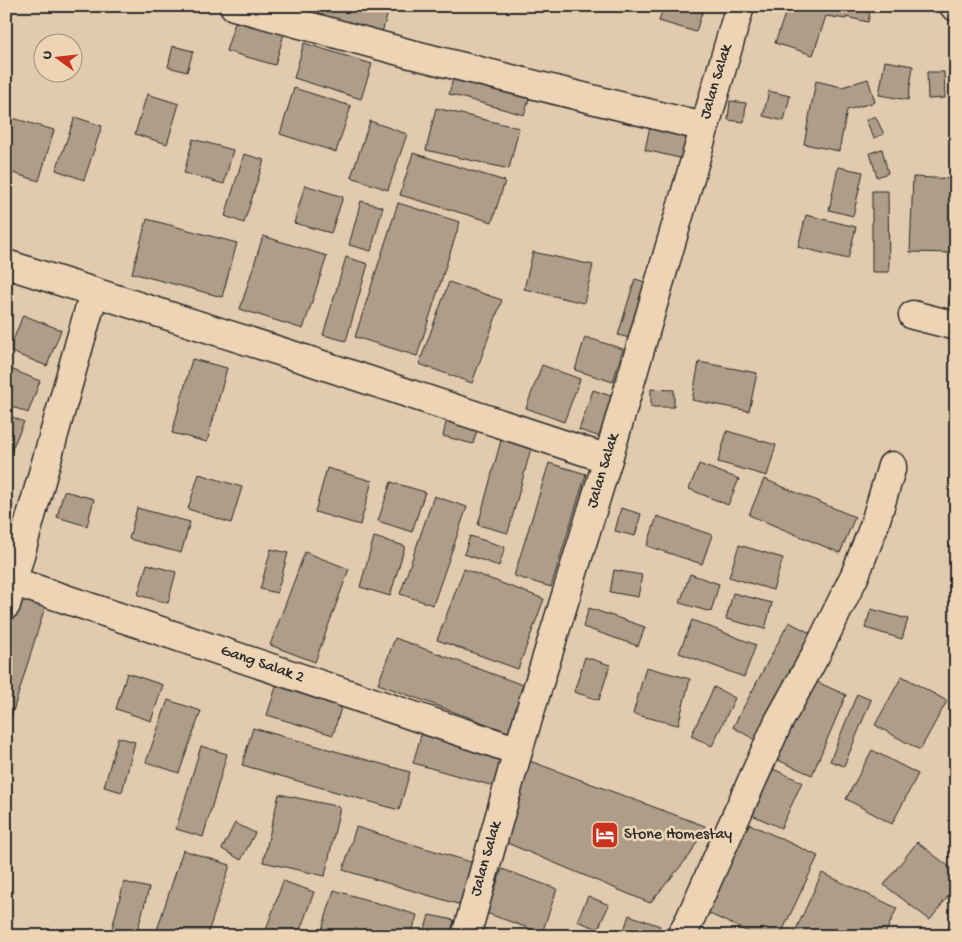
<svg xmlns="http://www.w3.org/2000/svg" width="962" height="942" viewBox="0 0 962 942" font-family="'Gochi Hand',sans-serif">
<rect width="100%" height="100%" fill="#e1caad"/>
<filter id="ink" filterUnits="userSpaceOnUse"><feTurbulence type="fractalNoise" baseFrequency=".02" numOctaves="2"/><feDisplacementMap in="SourceGraphic" scale="10" xChannelSelector="R" yChannelSelector="G"/><feConvolveMatrix kernelMatrix="1 2 1 2 8 2 1 2 1" color-interpolation-filters="sRGB"/></filter>
<g filter="url(#ink)">
<g fill="#ae9d88" stroke="#2b2b2b">
<path d="M321,6h69l-10,33 -63,-20z"/>
<path d="M664,6h40l-8,26 -37,-11z"/>
<path d="M759,6h112l-3,16 -22,-5v2l-20,-3 -13,39 -38,-12 11,-32z"/>
<path d="M236,19l48,15 -9,31 -49,-14z"/>
<path d="M304,43l68,21 -11,35 -67,-21z"/>
<path d="M173,46l20,5 -6,21 -19,-5z"/>
<path d="M885,61l28,5 -5,34 -29,-5z"/>
<path d="M927,72h17l1,26 -17,1z"/>
<path d="M454,75l76,21 -6,19 -75,-21z"/>
<path d="M868,79l7,23 -28,8 -8,41 -35,-7 12,-63 26,6z"/>
<path d="M294,88l57,18 -15,46 -56,-18z"/>
<path d="M769,91l21,5 -6,25 -21,-5z"/>
<path d="M147,94l32,10 -12,40 -32,-10z"/>
<path d="M730,101l16,2 -2,19 -16,-2z"/>
<path d="M436,108l83,20 -10,41 -83,-19z"/>
<path d="M875,116l9,18 -10,4 -8,-18z"/>
<path d="M9,117l45,13 -15,51 -33,-10v-44z"/>
<path d="M75,117l27,9 -18,54 -28,-10z"/>
<path d="M370,121l37,13 -19,56 -37,-13z"/>
<path d="M650,126l39,9 -5,24 -39,-9z"/>
<path d="M193,139l40,11 -9,34 -40,-11z"/>
<path d="M882,149l6,24 -11,4 -7,-24z"/>
<path d="M413,153l92,28 -13,41 -92,-27z"/>
<path d="M244,154l20,6 -20,63 -19,-7z"/>
<path d="M838,167l25,5 -10,44 -24,-6z"/>
<path d="M913,177l41,2 -3,74 -41,-1z"/>
<path d="M305,185l38,12 -12,36 -37,-10z"/>
<path d="M872,191h16l1,81h-17z"/>
<path d="M361,201l22,6 -12,44 -22,-6z"/>
<path d="M398,203l62,19 -43,134 -62,-19z"/>
<path d="M806,215l50,12 -8,32 -50,-12z"/>
<path d="M147,219l90,24 -15,54 -90,-24z"/>
<path d="M263,236l64,20 -24,73 -63,-20z"/>
<path d="M533,252l60,13 -9,38 -60,-14z"/>
<path d="M346,257l22,7 -22,77 -23,-6z"/>
<path d="M635,279l18,5 -16,56 -19,-5z"/>
<path d="M951,279h5v34l-8,-1z"/>
<path d="M449,282l53,18 -30,83 -53,-19z"/>
<path d="M23,315l38,15 -14,36 -38,-15z"/>
<path d="M585,337l38,12 -10,33 -38,-12z"/>
<path d="M192,359l35,9 -20,74 -35,-9z"/>
<path d="M699,362l58,11 -8,38 -57,-11z"/>
<path d="M542,365l38,14 -16,43 -38,-14z"/>
<path d="M6,367l34,14 -12,32 -22,-9z"/>
<path d="M651,389l23,1v17h-23z"/>
<path d="M593,390l27,9 -13,40 -28,-9z"/>
<path d="M6,414l18,8 -14,31 -4,-1z"/>
<path d="M448,414l31,9 -6,21 -30,-8z"/>
<path d="M727,431l49,14 -9,31 -49,-14z"/>
<path d="M503,433l30,8 -25,92 -30,-8z"/>
<path d="M549,463l37,11 -35,113 -37,-11z"/>
<path d="M699,464l40,15 -11,26 -39,-16z"/>
<path d="M327,468l45,13 -12,44 -45,-13z"/>
<path d="M199,474l43,13 -11,36 -43,-14z"/>
<path d="M764,479l91,38 -15,36 -91,-38z"/>
<path d="M391,482l34,10 -13,40 -34,-11z"/>
<path d="M64,491l30,8 -7,27 -30,-9z"/>
<path d="M434,496l33,11 -34,98 -33,-11z"/>
<path d="M6,502l7,2 -7,21z"/>
<path d="M137,508l53,14 -9,31 -52,-14z"/>
<path d="M621,508l20,6 -6,22 -20,-5z"/>
<path d="M657,516l55,19 -10,29 -55,-18z"/>
<path d="M470,536l35,11 -6,19 -35,-12z"/>
<path d="M374,537l31,9 -15,50 -30,-9z"/>
<path d="M739,545l44,13 -10,32 -44,-13z"/>
<path d="M271,549l17,4 -11,40 -17,-4z"/>
<path d="M305,552l44,17 -34,93 -45,-17z"/>
<path d="M147,564l29,8 -8,31 -30,-8z"/>
<path d="M464,569l80,30 -26,70 -81,-29z"/>
<path d="M614,570l28,5 -4,22 -28,-5z"/>
<path d="M690,574l29,10 -8,28 -31,-9z"/>
<path d="M18,588l30,9 -42,137v-106z"/>
<path d="M733,593l39,10 -7,26 -39,-10z"/>
<path d="M589,608l56,19 -7,19 -55,-19z"/>
<path d="M871,609l37,10 -6,20 -37,-11z"/>
<path d="M692,620l64,25 -12,32 -65,-24z"/>
<path d="M789,622l23,12 -57,106 -22,-13z"/>
<path d="M395,638l136,50 -17,46 -136,-50z"/>
<path d="M585,657l25,8 -11,35 -25,-8z"/>
<path d="M646,667l44,12 -12,46 -45,-11z"/>
<path d="M127,673l36,12 -12,36 -35,-12z"/>
<path d="M902,676l45,25 -27,49 -45,-25z"/>
<path d="M806,677l40,18 -34,80 -41,-18z"/>
<path d="M277,684l65,20 -9,31 -66,-20z"/>
<path d="M714,687l21,11 -23,48 -21,-10z"/>
<path d="M857,694l14,6 -27,66 -14,-5z"/>
<path d="M168,700l33,11 -22,62 -33,-11z"/>
<path d="M253,728l157,44 -11,38 -157,-45z"/>
<path d="M422,732l84,25 -9,30 -84,-24z"/>
<path d="M118,737l17,5 -13,50 -18,-5z"/>
<path d="M201,746l26,8 -24,83 -27,-8z"/>
<path d="M872,750l46,24 -26,50 -46,-25z"/>
<path d="M530,761l175,65 -15,29 -40,48 -143,-60z"/>
<path d="M762,764l40,18 -21,46 -40,-18z"/>
<path d="M279,794l61,13 -15,69 -62,-14z"/>
<path d="M739,819l79,37 -38,80h-23l-60,-28z"/>
<path d="M235,823l20,10 -14,27 -19,-11z"/>
<path d="M356,827l118,36 -13,42 -118,-35z"/>
<path d="M917,842l39,30v14l-26,34 -46,-35z"/>
<path d="M183,850l47,15 -23,71h-52z"/>
<path d="M502,869l55,20 -15,44 -56,-20z"/>
<path d="M822,873l75,35 -13,28h-91z"/>
<path d="M283,881l31,11 -16,44h-34z"/>
<path d="M124,882l25,6 -13,48h-26z"/>
<path d="M334,890l83,25 -6,21h-91z"/>
<path d="M588,896l21,9 -11,24 -21,-8z"/>
<path d="M429,915l25,5 -4,16h-27z"/>
<path d="M629,915l31,11 -4,10h-34z"/>
</g>
<g fill="none" stroke-linecap="round" stroke-linejoin="round">
<g stroke="#2b2b2b" stroke-width="31">
<g id="minor">
<path d="M234,6l173,47 297,74"/>
<path d="M954,6l2,1"/>
<path d="M6,264l292,93 310,102"/>
<path d="M913,315l43,11"/>
<path d="M6,579l512,172"/>
<path d="M6,605l88,-313"/>
<path d="M466,936l52,-185 90,-292 132,-453"/>
<path d="M681,936l9,-17 88,-196 38,-69 39,-79 19,-49 18,-60"/>
</g>
</g>
<use href="#minor" stroke="#edd4b5" stroke-width="28"/>
</g>
</g>
<defs>
<g id="hotel-square" transform="scale(1.4375)"><rect x="-9" y="-9" width="18" height="18" rx="4" fill="#c8321e" stroke="#edd4b5"/><path d="M-6-4.5h1.5V1H6V5H4.5V3h-9V5H-6ZM-4 0a1.8 1.8 0 1 1 3.6 0ZM.5 0V-2.5h3Q6-2.5 6 0Z" fill="#fff"/></g>
</defs>
<g fill-rule="evenodd">
<use href="#hotel-square" x="605" y="835"/>
</g>
<g text-anchor="middle" dominant-baseline="central" stroke-width="5" stroke-linejoin="round" paint-order="stroke">
<g font-size="16" fill="#2b2b2b" stroke="#edd4b5">
<text transform="translate(717 82) rotate(-73)">Jalan Salak</text>
<text transform="translate(604 471) rotate(-73)">Jalan Salak</text>
<text transform="translate(262 665) rotate(19)">Gang Salak 2</text>
<text transform="translate(487 859) rotate(-74)">Jalan Salak</text>
</g>
<g font-size="16" fill="#2b2b2b" stroke="#edd4b5" text-anchor="start">
<text x="624" y="835">Stone Homestay</text>
</g>
</g>
<rect width="962" height="942" fill="none" stroke="#edd4b5" stroke-width="25"/>
<rect x="12" y="12" width="937" height="917" fill="none" stroke="#2b2b2b" stroke-width="2" filter="url(#ink)"/>
<g transform="translate(58 58) rotate(285)"><circle r="24" fill="#edd4b5" stroke="#9f907e"/>
<path d="M0-4L9 19L0 12L-9 19Z" fill="#c8321e"/>
<text y="-8" font-size="14" font-weight="bold" text-anchor="middle" fill="#2b2b2b">U</text>
</g>
</svg>
